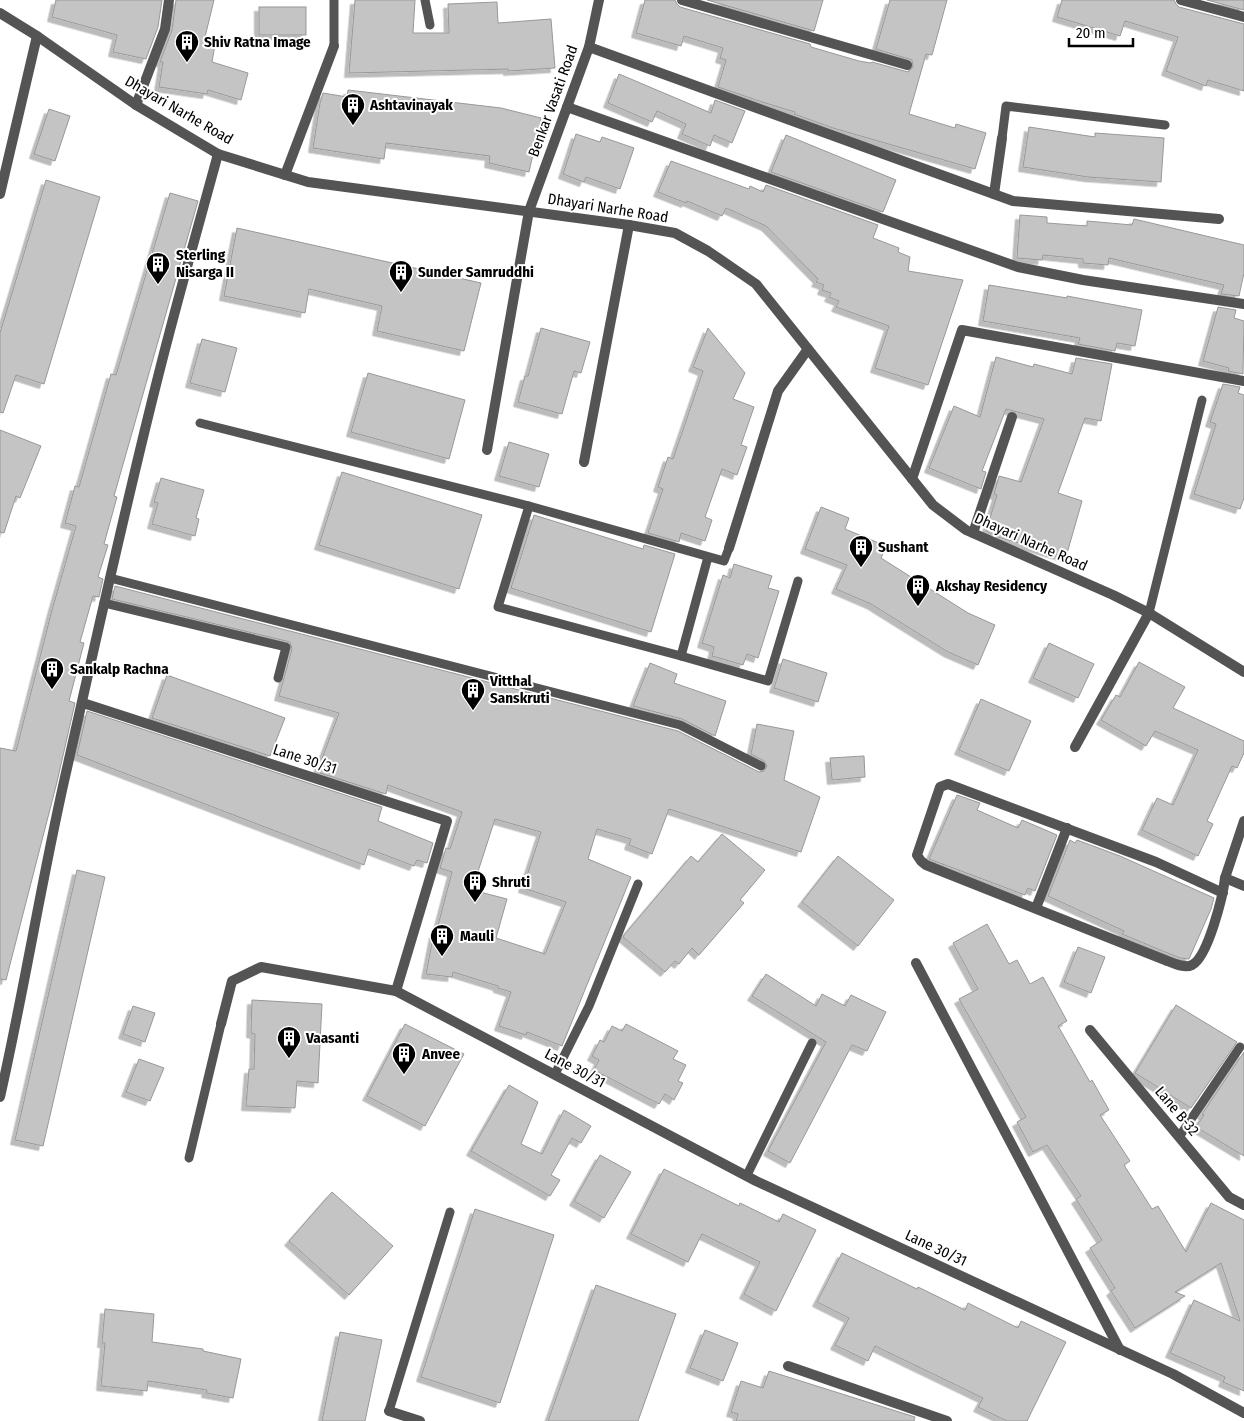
<svg xmlns="http://www.w3.org/2000/svg" width="1244" height="1421" viewBox="0 0 1244 1421" font-family="'Fira Sans Condensed',sans-serif">
<defs>
<filter id="shadow"><feDropShadow dx="-4.5" dy="4.5" stdDeviation="0" flood-color="#0004"/></filter>
</defs>
<rect width="100%" height="100%" fill="#fff"/>
<g fill="#c4c4c4" stroke="#989898" fill-rule="evenodd" filter="url(#shadow)">
<path d="M56,0h106l-4,27 -12,32 -33,-7 4,-17 -65,-18z"/>
<path d="M176,0h38l-9,37 11,2 -4,23 36,11 -7,27 -33,-10 -1,4 -48,-7 4,-25h-3l12,-32z"/>
<path d="M355,0h60l-2,33h36l-1,-29 49,-2 1,21 53,-4 4,49 -47,3v-2l-159,4z"/>
<path d="M645,0h30l2,4 3,3 130,37 1,3 48,14 12,2 1,-1 36,10 5,-5 -1,-7 -36,-11 14,-49h57l-15,55 -6,-1 -17,60 46,14 1,-4 30,9 -11,36 -142,-41 -39,-14 1,-2 -33,-10 -44,-15 8,-27 -6,-2 3,-10 -39,-12 -3,10 -45,-13z"/>
<path d="M707,0h116l-9,31z"/>
<path d="M1062,0h112l2,4 3,3 65,17v67l-36,-11 -2,6 -40,-15 12,-34 -53,-16 -5,15 -63,-19z"/>
<path d="M1207,0h37v10z"/>
<rect x="259" y="7" width="47" height="28"/>
<path d="M619,74l92,39 4,-13 30,11 -13,32 -18,-8 -4,11 -28,-12 4,-10 -29,-13 -5,11 -44,-19z"/>
<path d="M348,90l153,18 40,10 -12,54 -40,-9 1,-7 -104,-13 -2,16 -71,-11 7,-45 3,-10 24,4z"/>
<path d="M49,109l21,7 -15,45 -21,-7z"/>
<path d="M1029,127l66,10v-4l69,5 -3,44 -73,-5 -65,-10z"/>
<path d="M576,134l24,8 2,-5 32,11 -14,41 -34,-12 -2,5 -21,-8z"/>
<path d="M786,135l110,45 -13,32 -112,-40z"/>
<path d="M671,161l78,28 1,-3 13,6 3,-7 112,40 -5,13 26,10 -1,4 12,5 -2,14 55,9 -35,105 -53,-17 14,-42 -53,-19 3,-6 -10,-4 2,-4 -9,-3 2,-5 -8,-3 2,-3 -52,-53 -40,-18 -4,8 -35,-15 -1,2 -28,-11z"/>
<path d="M46,180l54,17 -56,187 -28,-9 -13,38 -3,-1v-79z"/>
<path d="M170,193l28,8 -84,295 3,1 -13,47 4,1 -10,32 5,2 -4,18 -6,-1 -13,46 4,1 -15,58 6,2 -18,79 -51,198 -6,-1v-231l16,3 36,-141 24,-84 -11,-3 10,-37 4,1 32,-113 5,1z"/>
<path d="M1020,215l27,2v6l40,3v-5l45,4 2,-6 110,26v28l-5,23 -18,-2 3,-9 -115,-27 -1,7 -25,-2v-4l-40,-4 -1,5 -25,-2z"/>
<path d="M237,228l244,55 -17,68 -87,-20 5,-25 -73,-17 -4,24 -81,-17z"/>
<path d="M989,285l78,13v-2l75,14 -7,36 -18,-3 -2,8 -37,-7 2,-6 -97,-17z"/>
<path d="M1218,307l18,3 -2,8 10,3 -1,53 -15,-3 1,-3 -26,-7z"/>
<path d="M541,328l49,14 -9,31 -7,-2 -12,43 -44,-12 7,-26h3z"/>
<path d="M708,328l37,45 -12,26 21,8 -13,38 6,2 -10,28 -15,-6 -17,48 7,3 -7,21 -24,-8 -2,9 -31,-9 15,-44 -5,-2 10,-30 5,2 30,-88 -10,-4z"/>
<path d="M202,339l35,9 -12,44 -35,-9z"/>
<path d="M996,357l37,10 1,-3 38,10 4,-16 36,6 -11,57 -16,-3 -27,75 24,8 -16,56 -68,-20 -12,-6 11,-36 -3,-1 5,-18 22,6 23,-63 -38,-10 -24,62 4,1 -5,17 -52,-21 25,-62 26,11z"/>
<path d="M368,373l97,27 -16,59 -98,-27z"/>
<path d="M1223,384l17,3 -2,6 6,2v103l-4,11 -46,-15 22,-70 -6,-2z"/>
<path d="M0,430l41,16 -21,52 -4,-2 -12,37 -4,-1z"/>
<path d="M509,442l40,12 -10,33 -40,-11z"/>
<path d="M342,472l140,43 -23,74 -140,-44z"/>
<path d="M161,478l43,12 -8,28 3,1 -4,17 -43,-12 6,-21 -4,-1z"/>
<path d="M821,507l28,11 -4,11 41,17 -5,12 87,55 27,12 -17,40 -30,-13 -77,-48 -35,-15 11,-24 -42,-16z"/>
<path d="M534,515l109,34 1,-4 31,9 -24,78 -140,-44z"/>
<path d="M734,564l38,12 -4,12 11,3 -21,67 -11,-4 -4,11 -31,-9 2,-9 -12,-4 21,-68 7,3z"/>
<path d="M115,586l563,145 81,41 5,-1 3,-5 -3,-5 -13,-7 6,-30 37,7 -10,49 36,17 -19,55 -132,-43 -17,45 -23,-9 2,-6 -34,-10 -9,30 43,18 -69,169 -35,-14 -1,3 -27,-9 12,-34 -13,-4v-2l-45,-14 -1,5 -26,-3 8,-41h2l16,-61 -12,-4 6,-20 4,1 12,-37 -74,-27 -2,9 -69,-22 22,-59 -60,-17 13,-47 -2,-7 -178,-43zM495,819l46,13 -18,56 43,14 -21,52 -49,-16 11,-39 -35,-9z"/>
<path d="M1049,643l45,21 -16,34 -45,-20z"/>
<path d="M783,659l44,14 -9,29 -44,-14z"/>
<path d="M1139,662l46,25 -12,21 71,33v12l-7,15 -5,-2 -25,55 6,3 -15,32 -56,-26 15,-32 16,7 25,-55 -43,-19 -9,15 -45,-26 15,-25 4,2z"/>
<path d="M650,663l27,11 -3,9 52,18 -11,35 -33,-17 -49,-13z"/>
<path d="M167,675l118,43 -15,38 -118,-38z"/>
<path d="M981,699l50,22 -22,50 -50,-21z"/>
<path d="M87,711l295,96 -4,14 55,22 -6,20 -10,-3 -3,6 -45,-17 -5,16 -287,-110z"/>
<path d="M864,756l1,21 -33,3 -2,-22z"/>
<path d="M957,795l23,8 -3,7 41,18 4,-8 35,15 -22,56 -7,-3 -3,7 -96,-36z"/>
<path d="M722,834l43,36 -25,30 4,3 -45,52 -7,-7 -13,16 -4,-3 -10,11 -42,-35 1,-2 67,-79 7,6z"/>
<path d="M1070,840l5,3 2,-3 43,16 94,42 -3,11 -22,50 -9,-1 -20,-8 -38,-16 2,-3 -76,-35z"/>
<path d="M838,856l56,44 -36,46 -56,-44z"/>
<path d="M77,870l28,7 -62,269 -28,-6z"/>
<path d="M987,924l22,40 8,-4 13,24 13,-7 24,44 -9,5 32,56 2,-2 17,30 -9,5 30,46 -6,4 28,44 6,-3 28,46 25,-49 33,17v171l-21,-9 2,-5 -55,-24 24,-53 46,21 -19,-58 -46,29 10,4 -50,32 -24,-37 4,-3 -25,-40 12,-8 -26,-41 5,-3 -34,-51 -14,7 -16,-30 9,-5 -67,-118 19,-10 -25,-46z"/>
<path d="M1078,947l27,10 -14,36 -27,-11z"/>
<path d="M766,974l50,32 6,-12 23,12 6,-11 35,17 -19,39 -15,-6 -62,118 -22,-12 58,-109 -74,-46z"/>
<path d="M252,1000l70,4 -4,79 -21,-2 -2,27 -49,-2 3,-37h5l1,-35 -4,-1z"/>
<path d="M1176,1005l61,37 -46,66 -56,-35z"/>
<path d="M133,1006l22,7 -10,29 -22,-8z"/>
<path d="M405,1024l59,30 -39,72 -58,-30z"/>
<path d="M626,1024l52,27 -5,8 13,6 -8,16 5,2 -9,17 -9,-6 -6,10 -65,-34 5,-10 -7,-4 8,-16 4,2 8,-16 10,5z"/>
<path d="M1244,1052v104l-48,-29 8,-12 -2,-1z"/>
<path d="M139,1059l25,9 -14,33 -24,-9z"/>
<path d="M509,1085l29,17 -17,42 21,10 22,-44 27,16 -10,17 -9,-5 -21,37 9,5 -10,16 -79,-45z"/>
<path d="M600,1155l31,17 -27,46 -30,-17z"/>
<path d="M664,1169l75,37 1,-3 39,19 4,-8 33,16 -40,81 -32,-17 16,-32 -58,-28 -14,28 -57,-28z"/>
<path d="M332,1192l61,54 -44,49 -60,-54z"/>
<path d="M475,1209l79,26 -54,168 -79,-26z"/>
<path d="M842,1253l75,36 1,-2 47,23 3,-7 50,25 3,-7 45,21 -39,79h-20l-29,-14 5,-9 -108,-52 -7,15 -33,-16 14,-27 -32,-16z"/>
<path d="M596,1285l80,29 -38,107h-90z"/>
<path d="M105,1309l49,5 -2,28 51,7v2l38,8 -8,39 -27,-5 1,-3 -59,-9 -1,10 -46,-5 4,-43h-3z"/>
<path d="M705,1330l33,13 -15,38 -33,-13z"/>
<path d="M340,1332l42,8 -17,81h-43z"/>
<path d="M769,1371l146,46 -1,4h-178l2,-7 -7,-2 10,-31 22,7z"/>
</g>
<g fill="none" stroke-linecap="round" stroke-linejoin="round">
<g stroke="#545454" stroke-width="9">
<path d="M425,0l5,25"/>
<path d="M334,46v-46"/>
<path d="M1002,138l4,-32 159,19"/>
<path d="M200,423l329,83"/>
<path d="M708,557l-27,99 -183,-49 31,-101 195,55 5,-13"/>
<path d="M110,578l570,147 81,41"/>
<path d="M104,603l182,44 -8,31"/>
<path d="M1149,613l53,-213"/>
<path d="M681,656l87,25 30,-100"/>
<path d="M555,1074l34,-68 49,-122"/>
<path d="M1179,1137l61,-90"/>
<path d="M189,1158l32,-134"/>
<path d="M747,1175l65,-132"/>
<path d="M389,1411l61,-199"/>
</g>
<g stroke="#545454" stroke-width="10">
<path d="M682,0l225,65"/>
<path d="M1181,0l63,17"/>
<path d="M589,47l424,154 206,18"/>
<path d="M136,105l29,-76 4,-29"/>
<path d="M567,107l451,160 65,13 161,24"/>
<path d="M285,175l49,-129"/>
<path d="M0,194l37,-158"/>
<path d="M994,194l8,-56"/>
<path d="M487,450l42,-239"/>
<path d="M584,462l45,-237"/>
<path d="M912,479l50,-149 282,51"/>
<path d="M973,533l39,-116"/>
<path d="M729,548l49,-157 30,-42"/>
<path d="M83,703l364,118 -51,170 360,190 417,193 71,39"/>
<path d="M1075,747l74,-134"/>
<path d="M1244,821l-19,57 19,8"/>
<path d="M1223,893l-67,-31 -208,-78 -8,3 -23,68 4,6 5,4 239,95c8,3 19,9 27,5 16,-8 31,-69 33,-87"/>
<path d="M1036,908l31,-80"/>
<path d="M916,963l204,387"/>
<path d="M221,1024l11,-43 29,-14 135,24"/>
<path d="M1090,1030l139,167 15,8"/>
<path d="M0,1097c24,-106 41,-214 65,-320 31,-137 61,-275 96,-412 18,-71 38,-141 57,-211"/>
<path d="M788,1366l159,55"/>
<path d="M389,1411l31,10"/>
</g>
<g stroke="#545454" stroke-width="10">
<path d="M0,13l37,23 99,69 82,49 90,28 321,43 46,8 33,18 48,33 177,221 33,25 147,65 36,18 95,59"/>
<path d="M529,211l60,-164 10,-47"/>
</g>
</g>
<defs>
<g id="building-pin" transform="scale(1.25)"><path d="M0 17L-7.5 6A9.5 9.5 0 1 1 7.5 6Z" fill="#000" stroke="#fff"/><path d="M-4-6H4V6H1V3H-1V6H-4ZM-2.5-4.3h1.7v1.8h-1.7ZM.8-4.3h1.7v1.8H.8ZM-2.5-1h1.7V.8h-1.7ZM.8-1h1.7V.8H.8Z" fill="#fff"/></g>
</defs>
<g fill-rule="evenodd">
<use href="#building-pin" x="187" y="42"/>
<use href="#building-pin" x="353" y="105"/>
<use href="#building-pin" x="158" y="264"/>
<use href="#building-pin" x="401" y="272"/>
<use href="#building-pin" x="861" y="547"/>
<use href="#building-pin" x="918" y="586"/>
<use href="#building-pin" x="52" y="669"/>
<use href="#building-pin" x="473" y="690"/>
<use href="#building-pin" x="475" y="882"/>
<use href="#building-pin" x="442" y="936"/>
<use href="#building-pin" x="289" y="1038"/>
<use href="#building-pin" x="404" y="1054"/>
</g>
<g text-anchor="middle" dominant-baseline="central" stroke-width="4" stroke-linejoin="round" paint-order="stroke">
<g font-size="15" font-weight="bold" fill="#000" stroke="#fff" text-anchor="start">
<text x="204" y="42">Shiv Ratna Image</text>
<text x="370" y="105">Ashtavinayak</text>
<text x="176" y="255">Sterling<tspan x="176" dy="17">Nisarga II</tspan></text>
<text x="418" y="272">Sunder Samruddhi</text>
<text x="878" y="547">Sushant</text>
<text x="936" y="586">Akshay Residency</text>
<text x="70" y="669">Sankalp Rachna</text>
<text x="490" y="681">Vitthal<tspan x="490" dy="17">Sanskruti</tspan></text>
<text x="492" y="882">Shruti</text>
<text x="460" y="936">Mauli</text>
<text x="306" y="1038">Vaasanti</text>
<text x="422" y="1054">Anvee</text>
</g>
<g font-size="15" fill="#000" stroke="#fff">
<text transform="translate(553 101) rotate(-70)">Benkar Vasati Road</text>
<text transform="translate(179 110) rotate(30)">Dhayari Narhe Road</text>
<text transform="translate(608 208) rotate(9)">Dhayari Narhe Road</text>
<text transform="translate(1031 542) rotate(24)">Dhayari Narhe Road</text>
<text transform="translate(305 759) rotate(18)">Lane 30/31</text>
<text transform="translate(575 1068) rotate(28)">Lane 30/31</text>
<text transform="translate(1177 1111) rotate(50)">Lane B-32</text>
<text transform="translate(936 1248) rotate(25)">Lane 30/31</text>
</g>
</g>
<path d="M1069 38v8h64v-8" fill="none" stroke="#000000" stroke-width="2.5"/>
<text x="1076" y="38" font-size="15" fill="#000000" stroke="#ffffff" stroke-width="4" paint-order="stroke">20 m</text>
</svg>
